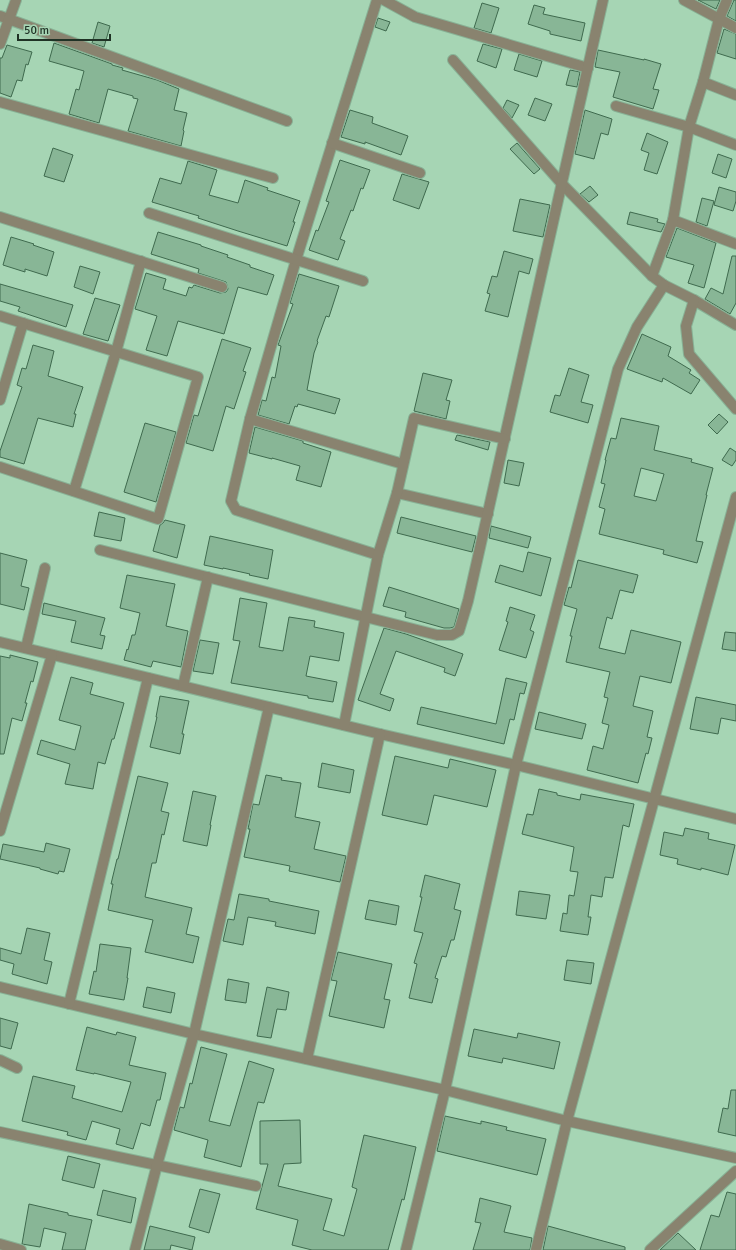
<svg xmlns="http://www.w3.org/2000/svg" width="736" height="1250" viewBox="0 0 736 1250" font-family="Signika,sans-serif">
<rect width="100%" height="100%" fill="#a6d5b4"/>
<g fill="#88b696" stroke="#3f6a4e" fill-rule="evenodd">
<path d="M698,0h22l-4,9z"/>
<path d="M734,0h2v21l-9,-5z"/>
<path d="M482,3l17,5 -8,25 -17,-5z"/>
<path d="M534,5l11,3 -2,6 42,9 -4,18 -31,-7v-3l-22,-7z"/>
<path d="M378,18l12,4 -4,9 -11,-4z"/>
<path d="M98,22l12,4 -6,21 -12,-4z"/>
<path d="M724,29l12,5v25l-19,-6z"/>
<path d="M54,43l58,21v1l11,3 -1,2 35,10 22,9 -5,21 13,3 -4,17 1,1 -3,15 -53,-15 10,-32 -5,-1v-2l-25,-7 -9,34 -30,-9 7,-25 3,1 5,-19 -35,-10z"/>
<path d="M483,44l19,5 -6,19 -19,-7z"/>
<path d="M7,45l25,7 -4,13 -2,-1 -4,17 -5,-1 -6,17 -11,-4v-35h2z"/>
<path d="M598,50l46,10v-1l17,5 -8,25 6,1 -6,19 -40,-12 7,-25 -25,-5z"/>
<path d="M519,54l23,7 -5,16 -23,-7z"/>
<path d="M570,70l10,2 -3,15 -11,-2z"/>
<path d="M535,98l17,6 -7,17 -17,-6z"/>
<path d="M507,100l12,5 -7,13 -9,-10z"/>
<path d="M350,110l23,7 -1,6 36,13 -7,19 -36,-13v2l-24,-7z"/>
<path d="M585,110l27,9 -4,16 -7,-2 -7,26 -19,-5z"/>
<path d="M647,133l21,9 -11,32 -13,-4 5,-17 -8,-3z"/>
<path d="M517,143l23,26 -6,5 -24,-25z"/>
<path d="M53,148l20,7 -9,27 -20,-6z"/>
<path d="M718,154l14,5 -6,19 -14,-5z"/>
<path d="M340,160l30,10 -7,19 -2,-1 -8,23 -2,-1 -11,29 5,2 -7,19 -29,-10 7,-20 2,1 11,-29 -3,-1z"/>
<path d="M188,161l29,9 -8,25 29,8 7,-23 23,8 -1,2 33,11 -7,21h2l-8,24 -49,-15 -40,-13 1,-2 -47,-14 8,-24 21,6z"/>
<path d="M402,174l27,8 -10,27 -26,-9z"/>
<path d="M590,186l8,9 -9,7 -9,-8z"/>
<path d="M719,187l17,5v9l-3,10 -19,-6z"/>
<path d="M702,198l12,3 -7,25 -11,-4z"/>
<path d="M520,199l30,6 -7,32 -30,-6z"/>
<path d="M630,212l28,7 -1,3 8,2 -4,8 -34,-8z"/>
<path d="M677,228l39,15 -12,45 -16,-5 6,-18 -28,-8z"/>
<path d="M158,232l43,13v1l27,9 -1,2 23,8v2l24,8 -7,20 -29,-8 -14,47 -46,-13 -11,35 -21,-6 11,-34 -22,-7 11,-36 20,6 -3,10 23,7 3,-9 3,1 2,-3 26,8 6,-1 2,-3 -2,-7 -28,-9 1,-4 -48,-15z"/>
<path d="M11,237l23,7 -1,1 21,7 -7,24 -22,-7v3l-22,-7z"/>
<path d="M504,251l29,8 -4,15 -10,-3 -11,46 -23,-6 5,-17 -3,-1 5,-17 5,1z"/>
<path d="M732,256h4v47l-6,11 -25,-15 6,-11 12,6z"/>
<path d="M80,266l20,6 -7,22 -19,-7z"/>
<path d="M299,274l40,12 -10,31 -3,-1 -9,25 1,1 -4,11 -7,37 33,9 -5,15 -37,-10 -1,3 -2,-1 -6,18 -31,-9 4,-15 4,1 6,-24 3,1 6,-32 -3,-1 15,-41 -3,-1z"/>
<path d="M0,284l73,21 -7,22 -48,-16 2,-4 -20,-6z"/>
<path d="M95,298l25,7 -12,36 -25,-7z"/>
<path d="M642,334l29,13 -3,9 23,14 -2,3 11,7 -9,14 -28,-16 -1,4 -35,-13z"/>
<path d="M222,339l29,9 -8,23 3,1 -12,37 -8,-3 -13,45 -27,-8 8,-28 4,1z"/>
<path d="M33,345l21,6 -6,25 35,11 -9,27h2l-3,13 -35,-9 -14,46 -24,-7v-6l22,-64 -5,-2 5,-17 4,1z"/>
<path d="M569,368l20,7 -8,27 12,3 -5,18 -38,-11 5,-17 5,1z"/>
<path d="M423,373l29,7 -6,20 4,1 -4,18 -32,-8z"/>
<path d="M719,414l9,8 -11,12 -9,-9z"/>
<path d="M621,418l38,8 -5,24 38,9 -1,3 22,6 -7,27h1l-11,46 7,1 -6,21 -34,-9 1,-4 -65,-16 6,-25 -6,-2 6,-23 -4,-1 5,-23h-1l6,-22 5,1zM641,468l23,6 -8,27 -22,-5z"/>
<path d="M145,423l31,9 -20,70 -32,-10z"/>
<path d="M255,427l48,14v2l28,9 -10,35 -25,-7 4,-14 -28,-8v1l-23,-6z"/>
<path d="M457,435l33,7 -2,8 -33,-10z"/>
<path d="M730,448l6,4v8l-4,6 -10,-6z"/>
<path d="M508,460l16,3 -5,23 -15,-3z"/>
<path d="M99,512l26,6 -4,23 -27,-5z"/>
<path d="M401,517l75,19 -4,16 -75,-19z"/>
<path d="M165,520l20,5 -8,33 -24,-7 7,-26 3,-2z"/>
<path d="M491,526l40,11 -3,11 -39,-10z"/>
<path d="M210,536l63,14 -5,29 -19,-4 1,-1 -27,-6v1l-19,-4z"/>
<path d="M528,552l23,6 -10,38 -46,-14 5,-17 23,7z"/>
<path d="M0,553l27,7 -6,26 8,2 -5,22 -24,-6z"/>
<path d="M578,560l60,15 -5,18 -13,-3 -8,29 -5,-2 -8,31 26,6 6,-24 50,12 -10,41 -31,-7 -7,30 20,5 -6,26 5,1 -4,16 -2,-1 -8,30 -51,-13 6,-24 10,3 6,-24 -7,-2 6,-25 -4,-1 6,-25 -44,-10 6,-26h-2l7,-27 -13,-4 5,-18 2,1z"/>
<path d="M127,575l48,9 -9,42 22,5 -7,36 -28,-6 -2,6 -27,-7 3,-11 1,1 4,-15h3l5,-22 -20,-5z"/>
<path d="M389,587l70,22 -5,18 -4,1h-6l-39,-11 1,-5 -23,-6z"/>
<path d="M240,598l27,5 -8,44 24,4 6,-34 26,4 -1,6 30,6 -5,28 -29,-5 -4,20 31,6 -4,20 -25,-4v-2l-77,-13 9,-42 -7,-1z"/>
<path d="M44,603l61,15 -5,17 5,1 -3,13 -31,-7 5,-21 -34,-7z"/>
<path d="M510,607l25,8 -5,15 4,2 -8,26 -27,-8 9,-28 -2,-1z"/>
<path d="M384,628l22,6 57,20 -8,22 -11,-4 1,-4 -49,-17 -16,43 14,5 -4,12 -32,-11z"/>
<path d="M725,632l11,1v18l-14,-2z"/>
<path d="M200,640l19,3 -6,31 -20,-3z"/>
<path d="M10,655l28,7 -5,20 -2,-1 -6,22h2l-5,18 -10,-3 -8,36h-4v-98l10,2z"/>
<path d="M71,677l22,6 -3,11 34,9 -10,36h-2l-7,25 -7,-2 -5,27 -28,-5 5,-20 -33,-10 4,-14 34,10 6,-24 -22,-6z"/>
<path d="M506,678l21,5 -3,11 -4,-1 -6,27 -4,-1 -6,25 -87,-20 4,-17 75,17z"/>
<path d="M160,696l29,5 -7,33h2l-4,20 -30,-7 7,-30h-1z"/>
<path d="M696,697l40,8v16l-15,-3 -3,16 -28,-5z"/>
<path d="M539,712l47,12 -4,15 -47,-10z"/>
<path d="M395,756l53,12 2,-9 46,11 -9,37 -53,-12 -7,30 -45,-10z"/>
<path d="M322,763l32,7 -4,23 -32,-6z"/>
<path d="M266,775l16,3 -1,2 20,3 -6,34 25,5 -6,27 32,7 -6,26 -51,-11 1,-5 -46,-9 6,-28h-2l5,-25 6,1z"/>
<path d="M138,776l30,7 -7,28 8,2 -5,22 -2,-1 -6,29h-4l-7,34 47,11 -6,26 13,3 -6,26 -48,-11 8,-32 -45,-10 5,-26h-2l6,-25h1z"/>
<path d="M539,789l18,4v2l23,5 1,-6 53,10 -5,23 -6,-2 -10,53 -8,-1 -3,20 -11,-2 -3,22h3l-3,18 -28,-4 3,-18 4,1 2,-19 5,1 4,-24 -8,-1 4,-24 -52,-13 5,-20 6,1z"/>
<path d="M193,791l23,5 -6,29h1l-4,21 -24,-5z"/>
<path d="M685,828l24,5 -1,6 27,6 -7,30 -27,-7v2l-24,-6 1,-5 -18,-4 4,-23 19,4z"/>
<path d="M46,843l24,6 -6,23 -5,-1 -1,3 -18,-5v-1l-40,-9 3,-15 41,8z"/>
<path d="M425,875l35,9 -6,25 7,2 -7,29h-3l-5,17 -4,-1 -7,22 3,1 -6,24 -23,-5 8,-34 -3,-1 9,-30 -9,-2 8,-34h-2z"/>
<path d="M519,891l31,4 -4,24 -30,-4z"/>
<path d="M239,894l30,5v2l50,10 -4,23 -40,-8 1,-4 -28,-5 -5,28 -20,-4 5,-22 6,1z"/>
<path d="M369,900l30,6 -3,19 -31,-6z"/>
<path d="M27,928l23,5 -6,27 8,2 -5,22 -35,-10 2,-10 -14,-4v-12l21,6z"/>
<path d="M100,944l31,4 -4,30h1l-4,22 -35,-6 5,-23 2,1z"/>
<path d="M338,952l54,12 -8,35 6,1 -6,28 -55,-12 8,-35 -6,-1z"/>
<path d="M567,960l27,3 -3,21 -27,-4z"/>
<path d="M228,979l21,4 -3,20 -21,-3z"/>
<path d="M147,987l28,6 -4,20 -28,-6z"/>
<path d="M267,987l22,5 -3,18 -9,-1 -6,29 -14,-2z"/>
<path d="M0,1018l18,5 -7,26 -11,-3z"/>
<path d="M87,1027l29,8 1,-3 19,5 -7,28 37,8 -6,27h-3l-7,26 -9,-3 -8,26 -17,-5 4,-15 -28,-8 -6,19 -19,-5 1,-3 -46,-11 11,-45 42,10 -3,12 50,14 9,-30 -37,-9v1l-18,-4z"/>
<path d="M474,1029l43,9 1,-5 42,9 -6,27 -51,-11 -1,5 -34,-7z"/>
<path d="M201,1047l26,7 -18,67 21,5 19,-65 25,8 -10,34 -6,-1 -17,65 -37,-10 4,-17 -34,-10 6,-23 4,1 6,-25 2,1z"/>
<path d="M731,1090h5v46l-18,-4 5,-24 5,1z"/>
<path d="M445,1116l36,8v-3l26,6 -1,3 40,9 -9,36 -100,-24z"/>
<path d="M300,1120l1,43 -17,1 -6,22 54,13 -9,31 21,6 13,-47 -5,-2 12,-52 52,12 -12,53 -2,-1 -14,51h-76l-20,-5 6,-25 -42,-11 12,-45h-8v-43z"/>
<path d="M68,1156l32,8 -6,24 -32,-8z"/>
<path d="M200,1189l20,5 -11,39 -20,-6z"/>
<path d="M103,1190l33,8 -5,25 -34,-8z"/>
<path d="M727,1192l9,2v56h-36l11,-35 8,2z"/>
<path d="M480,1198l31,8 -7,26 28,6 -2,12h-57l8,-27 -6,-1z"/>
<path d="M29,1204l39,9v2l24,5 -7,30h-23l4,-17 -22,-5 -4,19 -18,-3z"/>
<path d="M150,1226l45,11 -3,13 -21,-5 -1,5h-26z"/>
<path d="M548,1226l77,21v3h-82z"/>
<path d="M678,1233l18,17h-36z"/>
</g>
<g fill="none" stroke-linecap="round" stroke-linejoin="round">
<g stroke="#88b195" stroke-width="12">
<g id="minor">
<path d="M377,0l-81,260 -46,159 -19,82 5,9 142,45"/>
<path d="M384,0l31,17 173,51"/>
<path d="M684,0l52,28"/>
<path d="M0,16l287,105"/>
<path d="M0,44l16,-44"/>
<path d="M453,60l109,124 90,92 12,9 30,15 42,25"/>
<path d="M703,82l33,13"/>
<path d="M0,102l273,76"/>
<path d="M616,106l73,21 47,18"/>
<path d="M332,143l88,30"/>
<path d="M149,213l214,68"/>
<path d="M0,217l222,70"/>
<path d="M673,220l63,24"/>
<path d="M652,276l21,-56 16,-93 14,-45 16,-63 8,-19"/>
<path d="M694,300l-8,26 3,28 47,55"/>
<path d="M0,316l198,61 -40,142 -158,-52"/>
<path d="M0,400l23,-77"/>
<path d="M250,419l153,45"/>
<path d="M74,491l42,-139 25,-91"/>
<path d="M397,493l91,21"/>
<path d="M100,550l337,85h15l7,-4 9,-30 135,-601"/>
<path d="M0,642l380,92 136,31 220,54"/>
<path d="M26,648l19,-80"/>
<path d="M183,686l25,-109"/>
<path d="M344,725l34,-170 19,-62 17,-75 91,21"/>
<path d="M0,831l52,-176"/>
<path d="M0,987l194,47 251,56 122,31 169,37"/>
<path d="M69,1004l79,-326"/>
<path d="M307,1059l73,-325"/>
<path d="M0,1060l17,8"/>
<path d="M0,1132l256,54"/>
<path d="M0,1244l21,6"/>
<path d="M135,1250l22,-85 37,-131 75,-327"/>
<path d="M406,1250l39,-160 71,-325 102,-396 19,-42 27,-42"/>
<path d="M536,1250l31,-129 169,-624"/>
<path d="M650,1250l86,-79"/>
</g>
</g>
<use href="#minor" stroke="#89836f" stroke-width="10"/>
</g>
<path d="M18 34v6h92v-6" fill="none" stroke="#1f3225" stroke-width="2"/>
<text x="24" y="34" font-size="12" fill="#1f3225" stroke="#a6d5b4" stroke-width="3" paint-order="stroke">50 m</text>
</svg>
